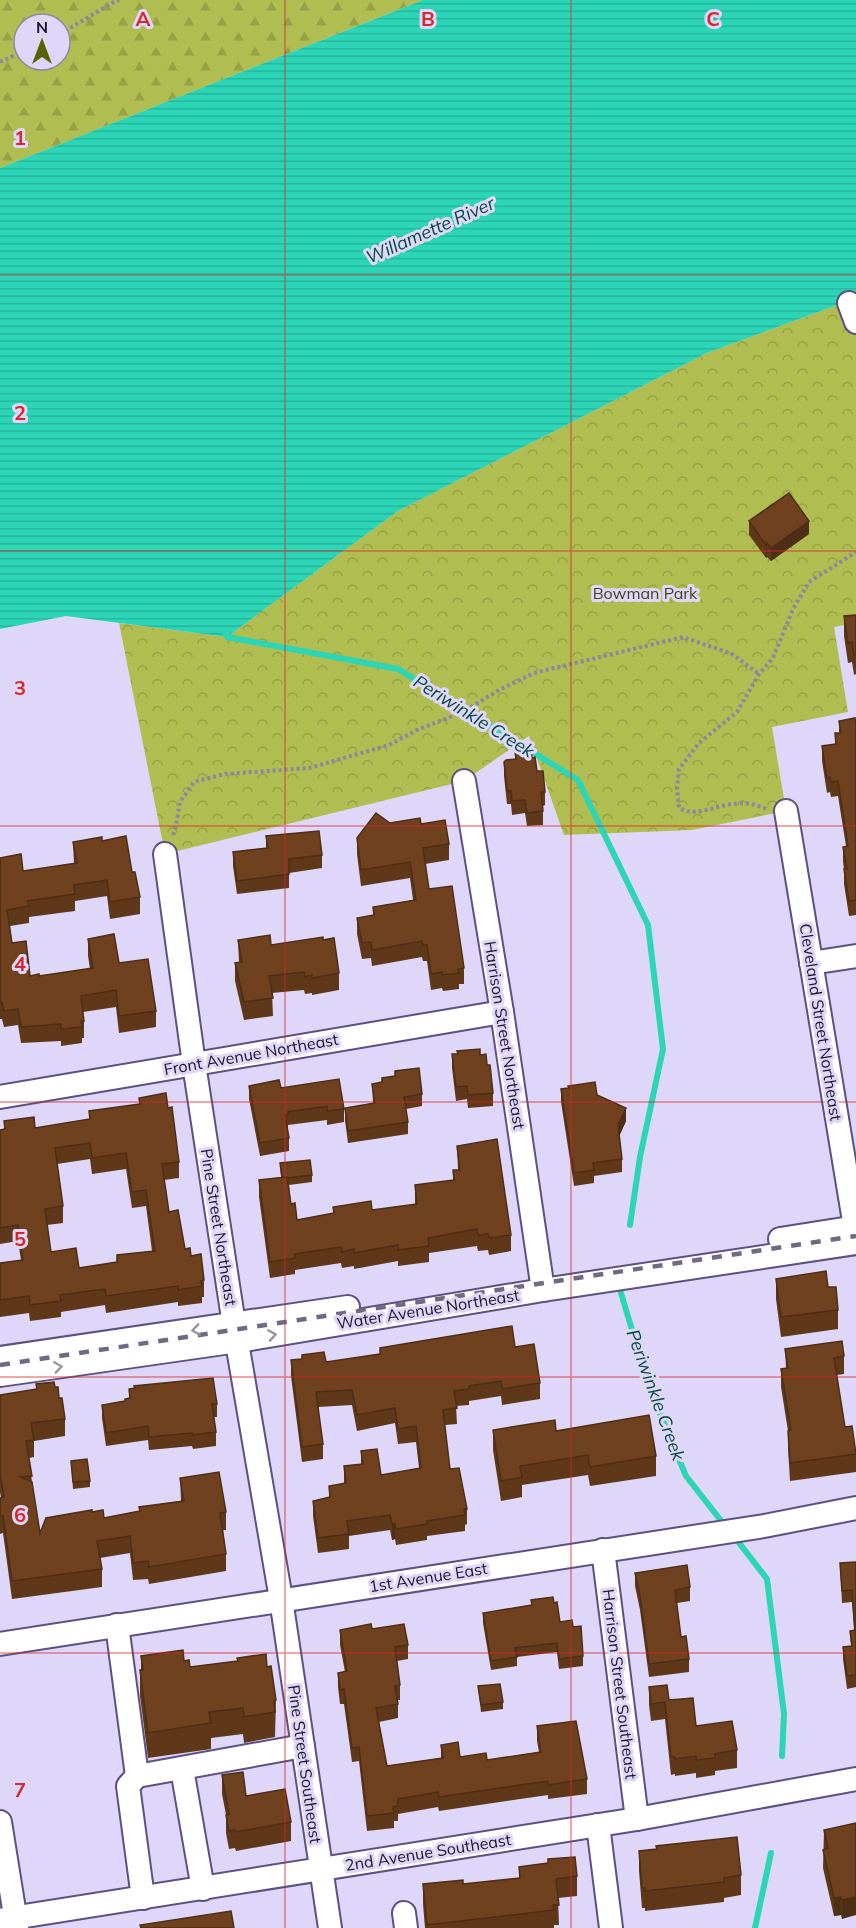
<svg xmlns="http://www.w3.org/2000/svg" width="856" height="1928" viewBox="0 0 856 1928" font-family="Mulish,sans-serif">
<defs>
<pattern id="forest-firs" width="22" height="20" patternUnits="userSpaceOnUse" patternTransform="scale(1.5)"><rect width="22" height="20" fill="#b0bd50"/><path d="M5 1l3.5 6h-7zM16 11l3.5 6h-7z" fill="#97a246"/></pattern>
<pattern id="park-crowns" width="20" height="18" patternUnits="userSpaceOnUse" patternTransform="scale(1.5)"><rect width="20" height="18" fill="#b0bd50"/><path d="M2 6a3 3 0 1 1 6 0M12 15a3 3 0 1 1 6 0" fill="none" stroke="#97a246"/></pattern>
<pattern id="water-rules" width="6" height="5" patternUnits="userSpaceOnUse" patternTransform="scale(1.5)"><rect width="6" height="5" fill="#2bd5b5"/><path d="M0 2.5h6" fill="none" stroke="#26b69c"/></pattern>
</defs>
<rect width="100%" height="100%" fill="#dfd7fa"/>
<path fill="url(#forest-firs)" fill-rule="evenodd" d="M0,0h423l-423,168zM24,24h36v36h-36z"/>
<path fill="url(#park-crowns)" d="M856,298v325l-22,4 14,85 -76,15 14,84 -94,19 -128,5 -35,-99 -65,45 -299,73 -46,-231 108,14 171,-126 309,-158z"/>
<path fill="url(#water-rules)" d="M423,0h433v298l-149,55 -309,158 -171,126 -161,-21 -66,13v-461z"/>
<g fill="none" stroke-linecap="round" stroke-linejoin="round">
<g stroke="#2bd5b5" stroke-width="6">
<path d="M225,630l2,7 171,32 180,111 70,145 15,124 -23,108 -10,68"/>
<path d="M621,1293l28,94 37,89 40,51"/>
<path d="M733,1535l34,44 17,135 -2,42"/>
<path d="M755,1928l16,-75"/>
</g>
<g stroke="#5d5082" stroke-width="26">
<g id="minor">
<path d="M849,303l7,19"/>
<path d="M464,781l38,231 41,278"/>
<path d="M786,811l70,422"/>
<path d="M165,854l29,210 41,267 46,268 49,329"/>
<path d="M811,963l45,-7"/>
<path d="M0,1097l502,-85"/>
<path d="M780,1239l76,-12"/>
<path d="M0,1358l348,-51"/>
<path d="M0,1375l238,-34 305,-51 313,-47"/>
<path d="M603,1550l34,269"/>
<path d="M117,1625l20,151"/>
<path d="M0,1644l764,-118 92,-18"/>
<path d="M182,1769l21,120"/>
<path d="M0,1822l17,106"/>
<path d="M598,1825l13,103"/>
<path d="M143,1898l-15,-112 9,-10 166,-30"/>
<path d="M404,1913l2,15"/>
<path d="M0,1920l637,-101 219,-40"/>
</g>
</g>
<g stroke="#8d86a3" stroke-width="4" stroke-dasharray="3 3" stroke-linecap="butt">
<path d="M60,34l52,-31 7,-3"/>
<path d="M0,62l24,-11"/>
<path d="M766,809c-36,-18 -63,13 -87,-1l-2,-20 2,-19 20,-26 38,-31 22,-38 14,-16 20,-49 16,-27 47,-30"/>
<path d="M173,835l3,-9 4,-24 14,-20 31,-8 84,-6 80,-23 30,-16 42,-16 38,-23 35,-17 149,-36 49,17 27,20"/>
</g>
<use href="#minor" stroke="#fff" stroke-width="22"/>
<path stroke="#706984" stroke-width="4.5" stroke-dasharray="10 10" stroke-linecap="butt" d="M0,1365l856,-129"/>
</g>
<g fill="#5f381a" fill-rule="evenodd">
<path d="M749,521l60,13 -38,27 -4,-4 -1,1 -17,-23z"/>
<path d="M856,615v59l-2,1 -2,-13 -4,1 -4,-27v-20z"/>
<path d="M839,721l17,4v190l-7,1 -5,-32v-15l-1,-7v-15l3,-1 -8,-50 -7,1 -1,-5 -3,1 -5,-32v-15l13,-2v-11h4z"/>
<path d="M515,752l17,6 13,34v13l-2,1v19l-16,1 -2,-13 -13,2 -1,-11h-4l-3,-28v-14l11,-3z"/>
<path d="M390,823l31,1 28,20v16l-24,4 4,25 35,79v16h-5v5l-16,2 -1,-3 -11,2 -4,-29h-4l-1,-4 -50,9 -1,-8 -9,1 -5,-25v-16l16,-3v-8l40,-7 -3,-22 -49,8 -4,-32v-16z"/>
<path d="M266,836l56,19v13l-33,5v15l-52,6 -4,-28v-14l33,-4z"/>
<path d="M102,841l30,31 8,25v17l-30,5 -3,-23 -32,5v10l-46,6v6l-19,3 2,17 18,33h9l51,-7 -2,-13v-17l31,24 37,48v16l-37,6 -3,-26 -33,5 1,9v17h-2v5l-21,3v-5l-40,2 -3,-18 -14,2 -2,-8h-2v-161l23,13 51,-7 -1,-22z"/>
<path d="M238,940l33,5 52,-5 16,33v17l-27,5v-2l-7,1 -1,-4 -32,3 1,23 -29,4 -9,-39v-18h4z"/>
<path d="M452,1054l28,1 7,10 6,28v13l-25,2 -1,-9 -11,2 -4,-33z"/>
<path d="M395,1071l27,23v12l-16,3 2,13v12l-60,9 -3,-23v-12l28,-5 -1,-19 10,-2 13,-6z"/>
<path d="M249,1086l32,2 63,21v13l-17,3v-5l-39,5v3h-1l2,10v13l-29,5 -11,-57z"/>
<path d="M561,1089l36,6 29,26 -7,15 3,23v13l-28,4v7l-20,3 -13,-84z"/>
<path d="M139,1098l40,64v16l-15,2 5,32 16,37 6,7 13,24v17h-2v6l-24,3v-4l-72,11 -1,-8 -44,7v5l-31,4 -1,-8 -29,4v-54l21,-3 -3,-19 -18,3v-114l4,-1v-8l31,7 54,-9v-8l50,-7zM90,1159l2,15 34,-5 6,39 14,-2 6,45 -35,4v7l-38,6 -28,-16 -4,-27 16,-2v-17l-6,-42z"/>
<path d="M457,1146l54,89v16l-22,4 -1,-5 -10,1 -1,-5 -48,7v9l-31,4v-5l-44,8v-3l-12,2 -1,-5 -46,7v4l-25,4 -11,-81v-17l22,-3 -1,-14 32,12v7l-23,3 2,19 6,16 36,-7v-6l39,3 43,-5v-20l38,-5v-10h5z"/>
<path d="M776,1279l52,8 10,23v19l-57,8 -5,-38z"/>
<path d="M515,1347l25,36v16l-38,6 -1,-9 -32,5v4l-13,1 1,18 -12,1 5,44 17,40v15l-2,1v6l-38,5v4l-31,5 -1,-6 -3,1 -2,-10 -41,6v13l-31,4 -5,-37v-15l16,-4v-11l15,-2v-18l17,-2v-13l20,24 38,-7 -3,-26 -18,2 -3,-21 -38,8 -5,-26 -34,2 5,37v15l-21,3 -11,-86v-16l35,2 54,-8v-6z"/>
<path d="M785,1349l59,7v18l-7,1 8,52 11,26v19l-66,9 -2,-33v-17l-7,-44v-18l5,-1z"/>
<path d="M36,1384l19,3 4,11 6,21v17l-31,5v16l-5,1 3,24 8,51 52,-21 12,6 35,-7v-4l42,-6 -1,-23 46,34v18h-3l3,24v17l-77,13 -1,-5 -15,1 -3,-27 -30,5 2,11v18l-90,12 -9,-66 -3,1v-36h1l-1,-6v-97l36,-6z"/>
<path d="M129,1389l88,15v13h-3l2,15v14l-23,3 -1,-3 -43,4 -1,-10 -42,6 -4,-28v-13l23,-4 4,-3z"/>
<path d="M493,1430l63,1 100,25v20l-66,10 -2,-11 -66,10v12l-21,4 -8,-51z"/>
<path d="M71,1461l19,20v6l-17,2z"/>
<path d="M856,1562v125l-9,2 -4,-30v-12l8,-1 -1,-15 4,-1 -2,-28 -10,1 -2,-40z"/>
<path d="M635,1573l55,14v14l-13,2 4,34 8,22v13l-40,5 -9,-67 -5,-24z"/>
<path d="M531,1600l29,22 13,5 10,29v10l-24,3 -2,-17 -40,5v9l-26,4 -8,-47v-10l48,-8z"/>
<path d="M372,1629l36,16v14l-11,2 3,24v15h-2v18l-19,4 8,44 54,-8v-13l19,12 27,3 52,-8 -2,-11v-15l50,53v15l-39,5v-4l-109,16 -1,-4 -40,7v7h-4v7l-27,3 -8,-70 -7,1 -8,-58h-4l-2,-17v-14l7,-1 -5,-27v-15z"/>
<path d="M141,1656l43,5 6,6 47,-6v-3l30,9 9,33 -1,37 -31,6 -1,-9 -32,4v11l-63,9 -8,-62v-26h1z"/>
<path d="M478,1686l25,16v7l-22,3z"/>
<path d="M649,1687l20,13 27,26 41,24v18l-22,3v4l-19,3v-5l-21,3v-2l-4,1 -6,-56 -14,2 -2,-16z"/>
<path d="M222,1775l24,21 45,26v19l-55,10 -1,-3 -6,1 -3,-16v-18l-4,-21z"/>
<path d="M856,1823l-14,96 -1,-4 -7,1 -11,-48 1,-38z"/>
<path d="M639,1851l102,24v20l-17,3v4l-79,9v-3h-3l-3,-37z"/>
<path d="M519,1867l58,9v20l-19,2 1,27h-5v3h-129l-2,-24v-20h40l56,-6z"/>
</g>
<g fill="#4e2e15">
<path d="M809,521v13l-38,27v-13z"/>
<path d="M767,543v14l-1,1v-13z"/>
<path d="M626,1108v13l-8,18v-14z"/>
<path d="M392,1524h3v15l-3,1z"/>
<path d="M841,1897v18l-7,1v-18z"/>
<path d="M856,1897v18l-14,4v-19z"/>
</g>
<g fill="#6f411e" stroke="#4e2e15" stroke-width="1.5" fill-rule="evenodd">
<path d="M789,493l20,28 -38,27 -4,-5 -1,2 -17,-24z"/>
<path d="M856,615v39l-2,1 -2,-13 -4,1 -4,-27z"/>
<path d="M855,718l1,7v175l-7,1 -5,-32h3l-4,-22 5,-1 -10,-65 -7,1 -1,-5 -3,1 -5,-32 14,-2 -1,-11h6l-2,-12z"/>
<path d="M531,750l1,8 3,-1 2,14h6l2,21h-4l2,19 -16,2 -2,-13 -13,1 -1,-10h-4l-3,-29 2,-2 10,-1 -1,-7z"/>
<path d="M376,813l14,10 30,-5 1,6 24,-4 4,24 -26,4 6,41 23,-3 12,82 -6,1 1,4 -16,2 -1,-3 -11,2 -4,-29h-4l-1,-4 -50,9 -1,-8 -9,1 -5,-25 17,-3 -1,-8 43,-7 -6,-38 -49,8 -4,-32z"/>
<path d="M319,831l3,24 -33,4v15l-52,7 -4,-29 35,-4 -2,-12z"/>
<path d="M126,836l6,36h3l5,25 -30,5 -3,-22 -33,5 1,9 -47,7 1,5 -22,4 5,33 14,-2 4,35 9,-2v2l54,-8 -5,-29 26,-5 5,29 29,-4 8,52 -37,5 -3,-26 -35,6 3,25h-3l1,6 -21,2v-5l-40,3 -3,-18 -14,2 -2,-9 -2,1v-145l21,-4 2,17 54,-8 -4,-21 29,-5v4z"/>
<path d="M270,935l1,10 52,-8v3l11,-2 5,35 -27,5v-3l-7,2 -1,-5 -35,4 4,22 -29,4 -9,-39 7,-1 -4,-22z"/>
<path d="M480,1049v6l6,-1 1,11h3l3,28 -25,2 -1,-9 -11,1 -4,-33h6l-1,-3z"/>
<path d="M419,1068l3,26 -18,3 4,25 -60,9 -3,-23 30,-5 -3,-19 10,-2v-4l13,-2v-5z"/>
<path d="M339,1079l5,30 -17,2v-5l-39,6v3h-3l4,23 -29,5 -11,-57 30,-6 2,8z"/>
<path d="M595,1082l2,13 29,13 -8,17 4,34 -29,4 1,7 -20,3 -13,-84 8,-1 -1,-2z"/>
<path d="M166,1093l2,15 4,-1 7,55 -17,2 7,48 9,-2 7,39 5,-1 1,8 10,-2 3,26 -3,1 1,5 -24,4v-4l-72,10 -1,-7 -45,6 1,6 -31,4 -1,-9 -29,4v-37l23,-3 -5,-35 -18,3v-98l5,-1 -1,-8 30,-4 1,11 55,-9 -1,-8 51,-7 -1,-6zM90,1143l2,15 34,-5 6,39 14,-2 9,61 -38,4v7l-38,6 -3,-20 -25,4 -6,-43 18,-3 -8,-58z"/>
<path d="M497,1139l14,96 -22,3 -1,-4 -10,1 -1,-6 -49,9 1,8 -31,4v-5l-44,8v-4l-12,3 -1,-5 -46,7v4l-25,4 -11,-82 28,-3 4,27 4,-1 2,17 37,-7 -1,-6 38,-6 1,9 45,-6 -2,-19 39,-5 -1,-10h7l-3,-24z"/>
<path d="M310,1160l2,15 -24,3 -1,-1h-5l-2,-14z"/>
<path d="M826,1271l2,16h8l2,23 -57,7 -5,-38z"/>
<path d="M512,1326l3,21 19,-3 6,39 -38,6 -1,-8 -32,5v3l-15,2 3,17 -14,2 7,59 9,-1 8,41h-3l1,6 -38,6v3l-31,5 -1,-5h-3l-2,-9 -43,6 2,13 -31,4 -5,-37 17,-4 -1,-11 17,-3 -2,-17 19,-2 -2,-13 16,-2 4,26 40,-7 -5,-42 -18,3 -3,-21 -38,7 -5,-25 -36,2 7,52 -21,3 -11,-87 11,-1v-4l22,-3 2,10 54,-8v-6z"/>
<path d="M842,1341l2,15 -10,2 11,69 7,-1 4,28 -66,9 -2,-32 3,-1 -10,-61 7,-1 -3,-19z"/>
<path d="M213,1378l4,26h-5l4,28 -23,3 -1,-2 -43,4 -1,-11 -42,7 -4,-28 23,-4v-2l5,-1 -1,-9 6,-1 -1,-2z"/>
<path d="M54,1382l1,5h3l1,11h3l3,21 -34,4 3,17 -8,1 6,35 -11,1 11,5 8,51 6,-15 46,-8v2l11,-2 1,8 36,-7 -1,-4 45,-6 -4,-23 39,-6 7,40 -6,1 6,41 -77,13 -1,-6 -15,2 -3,-27 -33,5 5,28 -90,12 -9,-65h-3v-18l4,-1 -4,-23v-79l37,-6 -1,-5z"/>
<path d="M649,1415l7,41 -66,11 -2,-12 -68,11 2,11 -21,4 -8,-51 62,-10 1,11z"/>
<path d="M87,1459l3,22 -17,1 -2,-21z"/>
<path d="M856,1562v113l-9,1 -4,-29 9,-1 -2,-15 5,-1 -3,-40 -10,1 -2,-28z"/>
<path d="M687,1565l3,22 -15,3 6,47 5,-1 3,23 -40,5 -9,-68 -5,-23z"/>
<path d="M553,1597l1,6 3,-1 3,20 12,-2 1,7 8,-1 2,30 -24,3 -2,-16 -42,5 2,9 -26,4 -8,-48 49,-8 -1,-5z"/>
<path d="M371,1624l1,5 32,-5 4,21 -13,2 5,38 -5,1 3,18 -22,4 11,58 56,-8 -2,-13 17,-3 2,15 26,-4 1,7 54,-8 -4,-26 39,-5 11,58 -39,6v-4l-109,16 -1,-5 -40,7v7l-5,1 1,6 -27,3 -8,-69 -7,1 -8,-59 -4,1 -2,-17 9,-2 -7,-41z"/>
<path d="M183,1650l1,11 5,-1 1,7 48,-6 -1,-3 29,-4 1,13 4,-1 5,34 -2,1 1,11 -31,5 -1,-9 -34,4 2,11 -63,10 -8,-63h3l-2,-14z"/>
<path d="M500,1684l3,18 -22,3 -3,-19z"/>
<path d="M667,1685l2,15 24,-2 3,28 36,-5 5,29 -22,4v4l-19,2v-4l-21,3v-2h-4l-6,-55 -14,2 -2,-17z"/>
<path d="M243,1772l3,24 39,-7 6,33 -55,10 -1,-2 -6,1 -3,-16 3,-1 -7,-39z"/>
<path d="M856,1823v74l-14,3 -1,-3 -7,1 -11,-48 5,-2 -4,-18z"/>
<path d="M737,1837l4,38 -17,3v4l-79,9v-3h-3l-3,-37 18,-2 -1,-3z"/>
<path d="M575,1857l2,19 -21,3 3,26h-6l1,5 -127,15 -4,-41 40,-4v4l57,-6 -1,-11 29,-4v-4z"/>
<path d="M231,1911l3,17h-93l-1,-3z"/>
</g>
<defs><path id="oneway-chevron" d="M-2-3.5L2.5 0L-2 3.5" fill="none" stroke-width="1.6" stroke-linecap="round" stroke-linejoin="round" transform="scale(1.5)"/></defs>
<g stroke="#98959e">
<use href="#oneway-chevron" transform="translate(196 1330) rotate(172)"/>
<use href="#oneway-chevron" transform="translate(272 1335) rotate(-9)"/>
<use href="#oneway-chevron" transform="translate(58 1367) rotate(-8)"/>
</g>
<path fill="none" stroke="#d62828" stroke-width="1.5" stroke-opacity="0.55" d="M285,0v1928M571,0v1928M0,275h856M0,551h856M0,826h856M0,1102h856M0,1377h856M0,1653h856"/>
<g text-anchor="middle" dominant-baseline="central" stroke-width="6" stroke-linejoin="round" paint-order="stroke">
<g font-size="16" fill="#3e4315" stroke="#dfd7fa">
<text x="645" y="593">Bowman Park</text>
</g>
<g font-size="16" fill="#191428" stroke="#dfd7fa">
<text transform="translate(821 1022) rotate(81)">Cleveland Street Northeast</text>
<text transform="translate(505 1035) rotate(81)">Harrison Street Northeast</text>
<text transform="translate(251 1054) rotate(-10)">Front Avenue Northeast</text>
<text transform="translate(219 1227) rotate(81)">Pine Street Northeast</text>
<text transform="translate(428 1309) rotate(-9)">Water Avenue Northeast</text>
<text transform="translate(428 1577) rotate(-9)">1st Avenue East</text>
<text transform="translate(620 1684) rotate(83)">Harrison Street Southeast</text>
<text transform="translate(305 1764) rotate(82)">Pine Street Southeast</text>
<text transform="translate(428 1852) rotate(-9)">2nd Avenue Southeast</text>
</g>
<g font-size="18" font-style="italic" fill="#014a3d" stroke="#dfd7fa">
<text transform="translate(430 230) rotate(-24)">Willamette River</text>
<text transform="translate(474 716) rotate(32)">Periwinkle Creek</text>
<text transform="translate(656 1395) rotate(70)">Periwinkle Creek</text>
</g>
</g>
<g font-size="20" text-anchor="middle" font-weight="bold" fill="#d62828" stroke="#dfd7fa" stroke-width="6" stroke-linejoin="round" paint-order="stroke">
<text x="143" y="26">A</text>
<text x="428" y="26">B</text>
<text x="713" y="26">C</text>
<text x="20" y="145">1</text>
<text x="20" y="420">2</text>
<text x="20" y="695">3</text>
<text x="20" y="971">4</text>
<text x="20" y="1246">5</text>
<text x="20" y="1522">6</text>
<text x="20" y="1797">7</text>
</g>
<g transform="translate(42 42)"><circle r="28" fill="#dfd7fa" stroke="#9089a6" stroke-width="1.5"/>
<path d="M0-4.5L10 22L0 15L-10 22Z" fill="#596200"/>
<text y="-9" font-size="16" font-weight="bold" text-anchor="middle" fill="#191428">N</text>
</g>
</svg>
